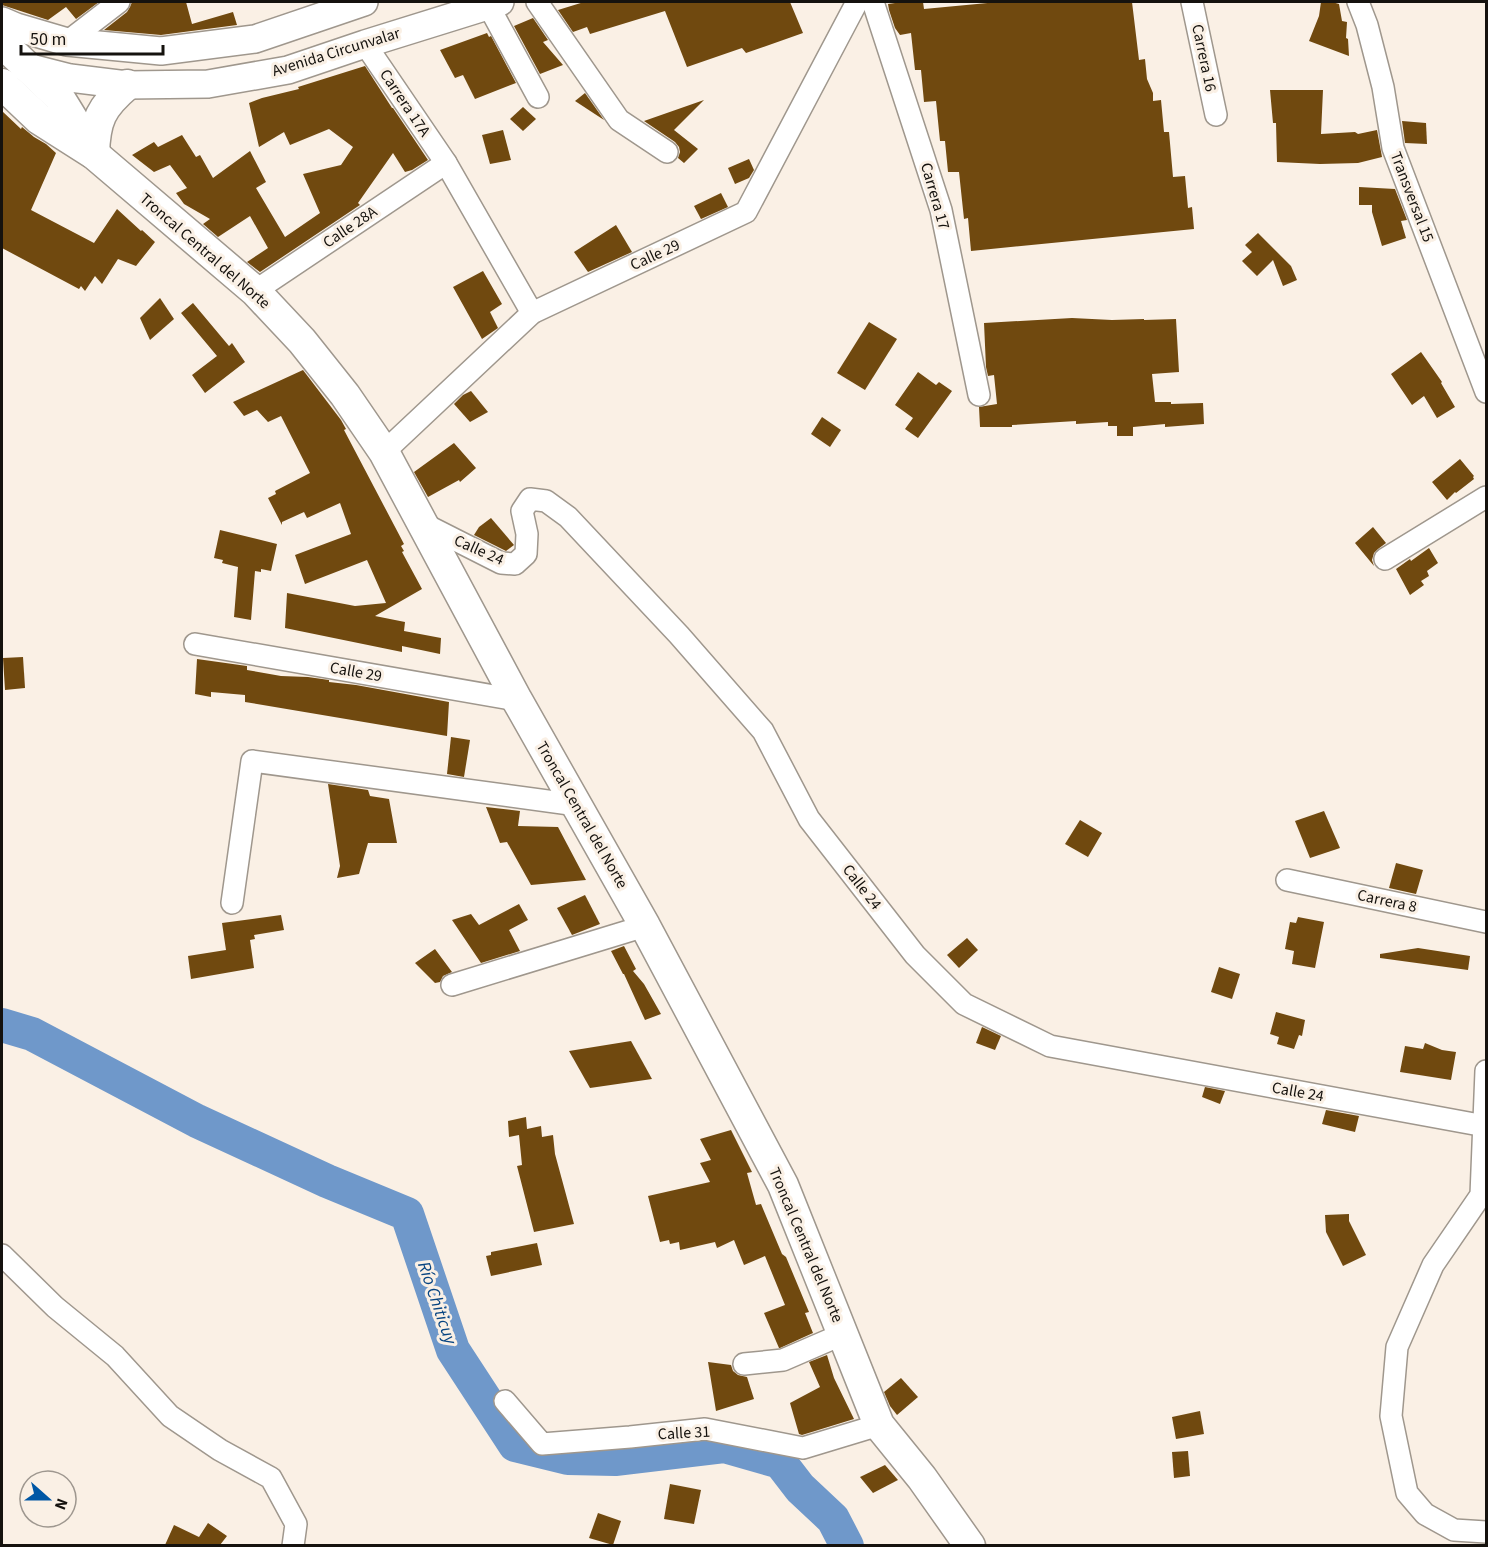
<svg xmlns="http://www.w3.org/2000/svg" width="1488" height="1547" viewBox="0 0 1488 1547" font-family="'Source Sans 3',sans-serif">
<rect width="100%" height="100%" fill="#faf0e5"/>
<g fill="none" stroke-linecap="round" stroke-linejoin="round">
<path stroke="#6f98ca" stroke-width="34" d="M2,1025l30,9 165,87 130,60 80,33 46,136 62,95 53,13 47,1 109,-13 56,16 20,26 33,31 14,27"/>
</g>
<g fill="#70490f">
<path d="M2,2h97l-23,17 -10,-12 -18,13 -46,-15z"/>
<path d="M132,2h54l6,22 41,-12 4,13 -76,10 -57,-5 23,-18 3,-5z"/>
<path d="M584,2h206l13,31 -57,20 -4,-5 -55,19 -22,-56 -75,23 -3,-7 -14,5 -15,-22z"/>
<path d="M902,2h21l1,7 74,-7h134l7,58 6,-1 2,20 6,14v8l8,-1 3,32h5l4,45 12,-1 3,32 4,-1 2,22 -223,22 -3,-33 -4,1 -5,-47h-11l-3,-31h-5l-4,-40 -12,1 -3,-32h-6l-4,-37 -11,2 -5,-7 -6,-18 -1,-6z"/>
<path d="M1321,2h11l7,2 3,17 5,1 -1,16 2,1 1,17 -40,-15 10,-25z"/>
<path d="M533,18l15,22 -5,2 20,23 -23,9 -26,-48z"/>
<path d="M487,33l2,4 2,-1 25,47 -41,16 -12,-24 -8,3 -15,-28z"/>
<path d="M365,66l27,42h1l35,52 -16,10 -7,2 -12,-19 -35,50 2,2 -100,67 -13,-10 21,-14 -18,-32 -32,21 -15,-13 7,-5 -26,-15 -8,-11 11,-5 -17,-23 -16,7 -22,-17 22,-13 4,5 24,-12 14,22 4,-2 13,23 37,-27 16,31 -10,6 29,49 35,-24 -17,-39 38,-9 12,-18 -24,-18 -39,16 -6,-13 -25,15 -10,-44 13,-5 37,-9 -1,-2z"/>
<path d="M1270,90h53l-2,44 34,-2 3,2 19,-4 5,27 -24,6 -38,1 -43,-2 -1,-39h-3z"/>
<path d="M585,93l19,27 -29,-19z"/>
<path d="M704,100l-30,30 24,19 -14,14 -6,-5 2,-6 -1,-5 -4,-5 -31,-21z"/>
<path d="M523,107l13,12 -13,12 -13,-12z"/>
<path d="M2,111l19,18 1,-2 12,10 12,7 10,9 -25,57 63,33 23,-34 24,22 1,-1 13,12 -19,24 -18,-7 -16,25 -7,-8 -10,15 -4,-5 -2,3 -77,-41z"/>
<path d="M1402,121l24,2 1,21 -22,-1z"/>
<path d="M503,130l8,30 -21,4 -8,-29z"/>
<path d="M749,159l5,11 -5,8 -14,6 -7,-16z"/>
<path d="M1359,187l36,2 12,31 -6,1 5,17 -24,8 -10,-34v-7h-13z"/>
<path d="M721,193l7,14 -27,12 -7,-13z"/>
<path d="M616,225l16,27 -44,20 -14,-20z"/>
<path d="M1258,233l33,33 6,14 -14,6 -10,-26 -16,16 -15,-15 10,-9 -7,-7z"/>
<path d="M483,271l19,33 -12,8 8,16 -16,11 -29,-52z"/>
<path d="M160,298l14,21 -24,21 -10,-22z"/>
<path d="M193,303l36,43 3,-3 13,19 -40,31 -13,-18 25,-19 -36,-43z"/>
<path d="M1072,318l40,2 32,-1v1l32,-1 3,53 -27,2 3,28h16v2l32,-1 1,21 -39,3v-3l-32,3v9h-16v-10h-9v-4l-32,2v-3l-64,4v2h-32l-1,-20 18,-3 -3,-29 -6,1 -2,-9 -2,-44z"/>
<path d="M869,322l28,17 -32,51 -28,-17z"/>
<path d="M1421,352l21,30 -1,1 14,24 -18,11 -13,-22 -12,9 -21,-31z"/>
<path d="M303,370l38,50 5,9 -2,1 60,114 -3,2 3,5 -2,1 20,37 -47,27 30,6 -1,9 37,7 -1,16 -38,-8v6l-117,-24 2,-35 68,13 31,-3 -19,-43 -62,24 -10,-29 56,-21 -11,-31 -33,15 -3,-6 -22,10v3l-14,-27 8,-4 -1,-3 35,-18 -29,-57 -13,6 -11,-12 -13,6 -11,-14z"/>
<path d="M918,372l18,13 3,-3 13,9 -34,47 -13,-9 8,-11 -18,-13z"/>
<path d="M471,391l17,21 -18,10 -16,-18 9,-9z"/>
<path d="M822,417l19,13 -11,17 -19,-13z"/>
<path d="M454,443l22,25 -16,14 -1,-2 -31,17 -14,-25z"/>
<path d="M1460,459l14,17 -1,1 1,2 -18,14 -1,-1 -8,8 -15,-18z"/>
<path d="M491,518l23,27 -8,6 -32,-16 5,-8z"/>
<path d="M1373,527l13,16 -8,6 -4,4 -2,7 2,6 -19,-23z"/>
<path d="M220,530l57,14 -6,27 -10,-2v3l-6,-1 -4,49 -17,-3 4,-50 -16,-4 1,-3 -9,-2z"/>
<path d="M1429,548l9,15 -11,8 2,5 -8,5 3,4 -14,10 -14,-26 14,-10 1,2z"/>
<path d="M23,657l2,31 -20,2 -2,-32z"/>
<path d="M197,659l50,7v4l34,6 27,1 21,3v2l27,3 93,17 -2,34 -202,-34v-7l-34,-3v5l-16,-3z"/>
<path d="M451,737l19,3 -6,37 -17,-3z"/>
<path d="M328,784l40,6 2,6 19,3 8,44h-29l-9,31 -22,4 3,-12z"/>
<path d="M486,807l34,4 -2,15 40,1 28,53 -55,5 -24,-43 -7,1z"/>
<path d="M1324,811l16,37 -30,10 -15,-37z"/>
<path d="M1080,820l22,13 -14,24 -23,-13z"/>
<path d="M1396,863l27,7 -7,24 -27,-6z"/>
<path d="M585,895l15,29 -28,11 -15,-27z"/>
<path d="M519,904l9,16 -19,10 11,21 -39,12 -29,-43 19,-6 8,11z"/>
<path d="M281,915l3,15 -30,5 1,4 -5,1 4,28 -63,11 -3,-23 38,-6 -4,-27z"/>
<path d="M1298,917l26,5 -9,46 -23,-4 2,-13 -9,-2 5,-27 6,1z"/>
<path d="M967,938l11,12 -19,18 -12,-13z"/>
<path d="M624,946l12,23 -3,2 11,13 17,30 -16,6 -21,-46h-1l-12,-23z"/>
<path d="M1418,948l52,8 -2,14 -88,-12v-4z"/>
<path d="M435,949l17,23 -9,4 -3,6 -5,1 -20,-20z"/>
<path d="M1219,967l21,7 -8,25 -21,-7z"/>
<path d="M1276,1012l29,8 -3,16 -3,-1 -5,14 -17,-5 2,-7 -9,-3z"/>
<path d="M982,1027l19,9 -6,14 -19,-7z"/>
<path d="M631,1041l21,38 -62,9 -21,-37z"/>
<path d="M1425,1043l17,7 14,2 -5,28 -51,-8 5,-26 18,3z"/>
<path d="M1205,1087l20,4 -5,13 -18,-7z"/>
<path d="M1326,1110l33,6 -4,16 -33,-8z"/>
<path d="M526,1117l1,12 14,-3 1,11 11,-2 2,19 19,70 -40,8 -17,-66 5,-1 -3,-30 -10,2 -1,-16z"/>
<path d="M731,1130l21,42 -5,1 9,32 5,-1 21,50 4,3 23,55 -4,1 8,20 -33,15h-1l-15,-35 21,-8 -20,-49 -21,9 -10,-25 -17,8 -2,-6 -35,8 -1,-8 -9,2 -1,-4 -9,2 -12,-46 62,-14 -10,-19 11,-3 -11,-21z"/>
<path d="M1349,1214v7l17,34 -23,11 -17,-34 -1,-17z"/>
<path d="M537,1243l5,22 -51,11 -5,-20 5,-1v-3z"/>
<path d="M827,1355l7,23 20,41 -52,16 -3,-1 -9,-31 30,-16 -11,-25z"/>
<path d="M708,1362l23,3 2,6 5,4 9,2 7,22 -38,12z"/>
<path d="M901,1378l17,19 -21,18 -7,-9 -6,-14z"/>
<path d="M1200,1411l4,23 -28,5 -4,-22z"/>
<path d="M1188,1451l2,25 -16,2 -2,-26z"/>
<path d="M885,1465l13,15 -25,13 -13,-16z"/>
<path d="M670,1484l31,6 -7,34 -30,-5z"/>
<path d="M598,1513l23,8 -8,24 -24,-7z"/>
<path d="M208,1523l19,13 -7,9h-55l9,-20 25,12z"/>
</g>
<g fill="none" stroke-linecap="round" stroke-linejoin="round">
<g stroke="#9f978d" stroke-width="24">
<g id="minor">
<path d="M537,2l82,118 48,32"/>
<path d="M873,2l68,208 38,185"/>
<path d="M1192,2l24,113"/>
<path d="M1358,2l9,23 16,62 10,61 93,244"/>
<path d="M488,5l50,92"/>
<path d="M67,42l52,-40"/>
<path d="M365,44l81,119 86,150"/>
<path d="M255,291l191,-128"/>
<path d="M384,452l148,-139 214,-101 111,-210"/>
<path d="M422,523l79,40 14,1 11,-10 1,-20 -5,-23 8,-12 16,2 22,16 111,118 84,96 46,88 106,136 49,49 86,42 435,80"/>
<path d="M1385,559l101,-62"/>
<path d="M195,644l322,56"/>
<path d="M1287,880l199,42"/>
<path d="M232,903l20,-142 325,44"/>
<path d="M452,985l193,-59"/>
<path d="M1486,1071l-5,124 -48,70 -36,82 -6,69 16,77 18,21 29,16 32,2"/>
<path d="M2,1255l53,52 60,49 55,60 50,34 51,28 25,46 -3,22"/>
<path d="M744,1364l39,-4 60,-26"/>
<path d="M505,1401l37,43 88,-7 75,-8 98,19 76,-23"/>
</g>
</g>
<g stroke="#9f978d" stroke-width="30">
<g id="major">
<path d="M2,21l14,6 51,15 94,9 94,-12 109,-37"/>
<path d="M23,66l47,12 57,7 81,-1 80,-14 77,-26 135,-42"/>
</g>
</g>
<g stroke="#9f978d" stroke-width="33">
<g id="highway">
<path d="M2,43l57,54 32,52"/>
<path d="M2,84l37,35 55,35 161,137 47,50 43,54 39,57 133,248 128,226 138,259 96,240 43,53 48,68"/>
<path d="M94,154c1,-34 7,-47 33,-69"/>
</g>
</g>
<use href="#minor" stroke="#fff" stroke-width="21"/>
<use href="#major" stroke="#fff" stroke-width="27"/>
<use href="#highway" stroke="#fff" stroke-width="30"/>
</g>
<g text-anchor="middle" dominant-baseline="central" stroke-width="6" stroke-linejoin="round" paint-order="stroke">
<g font-size="16" fill="#15120e" stroke="#faf0e5">
<text transform="translate(336 52) rotate(-17)">Avenida Circunvalar</text>
<text transform="translate(1204 58) rotate(78)">Carrera 16</text>
<text transform="translate(405 103) rotate(56)">Carrera 17A</text>
<text transform="translate(935 196) rotate(74)">Carrera 17</text>
<text transform="translate(1412 197) rotate(69)">Transversal 15</text>
<text transform="translate(350 227) rotate(-34)">Calle 28A</text>
<text transform="translate(205 251) rotate(41)">Troncal Central del Norte</text>
<text transform="translate(655 255) rotate(-25)">Calle 29</text>
<text transform="translate(479 550) rotate(24)">Calle 24</text>
<text transform="translate(356 672) rotate(10)">Calle 29</text>
<text transform="translate(582 815) rotate(60)">Troncal Central del Norte</text>
<text transform="translate(862 887) rotate(52)">Calle 24</text>
<text transform="translate(1387 901) rotate(12)">Carrera 8</text>
<text transform="translate(1298 1092) rotate(10)">Calle 24</text>
<text transform="translate(806 1245) rotate(67)">Troncal Central del Norte</text>
<text transform="translate(684 1433) rotate(-3)">Calle 31</text>
</g>
<g font-size="18" font-style="italic" fill="#074481" stroke="#faf0e5">
<text transform="translate(437 1303) rotate(71)">Río Chiticuy</text>
</g>
</g>
<rect width="1488" height="1547" fill="none" stroke="#15120e" stroke-width="6"/>
<g transform="translate(48 1499) rotate(111)"><circle r="28" fill="#faf0e5" stroke="#9e978f" stroke-width="1.5"/>
<path d="M0-4.5L10 22L0 15L-10 22Z" fill="#0057a5"/>
<text y="-9" font-size="16" font-weight="bold" text-anchor="middle" fill="#15120e">N</text>
</g>
<path d="M21 45v9h142v-9" fill="none" stroke="#15120e" stroke-width="3"/>
<text x="30" y="45" font-size="18" fill="#15120e" stroke="#faf0e5" stroke-width="4.5" paint-order="stroke">50 m</text>
</svg>
